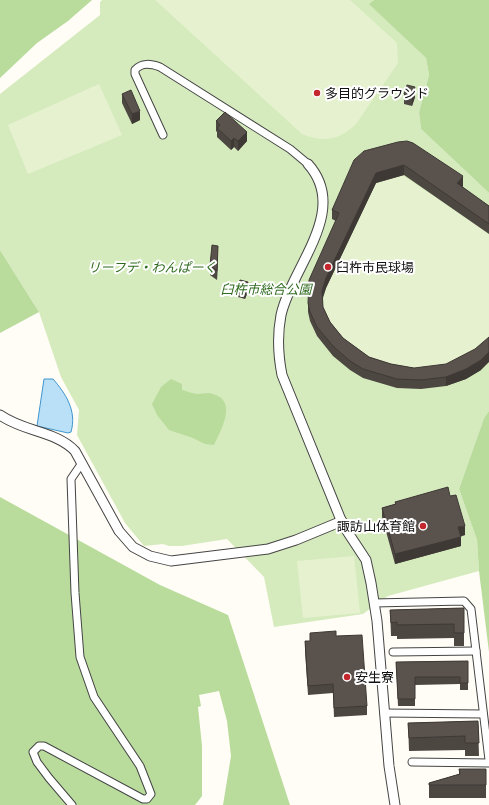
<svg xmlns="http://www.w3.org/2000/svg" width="489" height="805" viewBox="0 0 489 805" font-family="Merriweather,'Noto Sans JP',serif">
<rect width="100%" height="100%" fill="#fffdf5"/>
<path fill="#d5ebbd" d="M102,0h272l-4,4 56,54 3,17 -10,37 2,17 68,64v218l-5,7 -25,71 18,51 2,31 -91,25 -25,18 -89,13 -10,-50 -37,-38 -45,7h-13l-6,-2 -19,2 -19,-23 -48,-88 2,-25 -18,-33 -22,-65 -39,-62v-156l100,-79v-13z"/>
<g fill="#b9dc9c">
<path d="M0,0h92l-24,21 -31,22 -37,35z"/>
<path d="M374,0h115v193l-68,-64 -2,-17 10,-37 -3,-17 -57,-54z"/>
<path d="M0,250l39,62 -39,21z"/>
<path d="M171,379l11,5v6c5,1 11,4 16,4 5,0 11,-2 15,0 25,7 8,36 1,51l-9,-1 -12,-6 -24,-8 -12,-15 -5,-11 9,-17z"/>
<path d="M489,411v241l-10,-81 -2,-31 -18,-51 25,-71z"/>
<path d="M0,497l160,88 68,30 62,190h-67l8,-49 -4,-35 -8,-30 -20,4 2,11 -3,1 4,39v50l-7,9h-195z"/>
</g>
<g fill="#e6f2cf">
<path d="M155,0h195l47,43 1,20 -42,61c-17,16 -32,19 -54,10z"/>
<path d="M99,84l23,51 -94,39 -20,-49z"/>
<path d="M402,175l87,58v113l-68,31 -78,-30 -21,-40 4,-19 49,-103 3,-3z"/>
<path d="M354,556l6,57 -57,5 -6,-57z"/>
</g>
<path fill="#b9e0f7" stroke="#3f96cf" d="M44,379h9c13,15 24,32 18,53l-3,1 -31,-7z"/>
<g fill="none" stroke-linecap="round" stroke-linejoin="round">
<g stroke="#444" stroke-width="9">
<g id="minor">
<path d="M163,135l-28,-61v-4c7,-8 16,-6 25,-3l130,82 18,15"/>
<path d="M374,603l90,-2 7,8 18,151"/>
<path d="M393,652l83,-1"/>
<path d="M384,713l99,1"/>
<path d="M412,762l77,1"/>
<path d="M72,805l-23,-27 -12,-16 -4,-10 6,-6h5l99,53h4l4,-5 -11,-28 -46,-69 -14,-40 -5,-64 -4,-114 11,-16"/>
</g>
</g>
<g stroke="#444" stroke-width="11">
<g id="tertiary">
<path d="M308,164c42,47 -16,102 -27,151 -4,21 -3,40 1,60l61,150 23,35 5,23 6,38 12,145 6,39"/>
<path d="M0,415c24,17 56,16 75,36l44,80 14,16 17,9 21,5 97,-12 28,-9 46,-19"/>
</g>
</g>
<use href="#minor" stroke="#fff" stroke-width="7"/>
<use href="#tertiary" stroke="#fff" stroke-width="9"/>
</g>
<g fill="#4d4742">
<path d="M122,94l18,26 -8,4 -10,-21z"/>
<path d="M404,94l11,3 -3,9 -8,-2z"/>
<path d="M216,121l31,20 -9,10 -4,-4 -3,3 -14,-13v-5l-1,-1z"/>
<path d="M364,151l99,35 -1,1 27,19v28l-85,-59 -28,8 -50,105 -4,11 1,8 7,15 13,16 26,19 22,7 23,4 67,2 -15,9 -20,7 -25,3 -24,-1 -34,-10 -13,-8 -17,-14 -16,-20 -7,-15 -2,-9v-9l28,-82 -4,-2v-9z"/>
<path d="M218,255l-1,25 -7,-5v-10z"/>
<path d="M238,287l10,4 -3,8 -7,-2z"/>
<path d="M450,496l15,39 -4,1v10l-66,18 -13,-47v-9l13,-4v-2z"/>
<path d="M464,608v38h-10v-8l-57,1v-3h-6l-1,-26z"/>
<path d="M310,633l26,3 31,70v9l-33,2 -1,-24 -25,2 -3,-44v-10h5z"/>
<path d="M468,661v29h-8v-6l-45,1v21h-17l-2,-44z"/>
<path d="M478,721l1,35h-14v-6l-56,1 -1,-28z"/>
<path d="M459,769h27v29h-57v-15l30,-9z"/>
</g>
<g fill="#3f3936">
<path d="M415,87v10l-3,9v-10z"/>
<path d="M140,111v9l-8,4v-10z"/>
<path d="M247,132v9l-9,10v-10z"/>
<path d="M234,138v9l-3,3v-9z"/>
<path d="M404,165v10l-28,8 -50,105 -4,13v-10l4,-13 50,-105z"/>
<path d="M463,176v10l-6,7v-10z"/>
<path d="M218,246v9l-1,25v-9z"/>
<path d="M248,282v9l-3,8v-9z"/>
<path d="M489,352v10l-8,8 -15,9 -20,7v-9z"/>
<path d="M465,526v9l-7,2v-10z"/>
<path d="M461,537v9l-66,18v-10z"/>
</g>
<g fill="#5a524d" stroke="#3f3936">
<path d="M407,85l8,2 -3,9 -8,-2z"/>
<path d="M131,90l9,21 -8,3 -10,-20z"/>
<path d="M225,112l22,20 -9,9 -4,-3 -3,3 -14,-13 3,-3 -4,-4z"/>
<path d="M407,141l6,2 50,33 -6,7 32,23v18l-85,-59 -28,8 -50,105 -4,13 1,16 7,15 13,16 26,19 22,7 23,4 32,-4 29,-15 14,-12v15l-8,8 -15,9 -20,8 -25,3 -24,-1 -34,-10 -13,-8 -17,-15 -16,-19 -7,-15 -2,-9 1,-23 30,-67 -7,-3 22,-50 10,-9 34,-9z"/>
<path d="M212,245l6,1 -1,25 -7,-6z"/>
<path d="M240,280l8,2 -3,8 -7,-3z"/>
<path d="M448,487l2,9 6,-1 9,31 -7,1 3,10 -66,17 -13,-46 14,-4 -1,-2z"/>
<path d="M464,608v25h-10v-9l-57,1v-3l-6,1 -1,-13z"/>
<path d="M336,631v5l26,-1 5,71 -33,2 -1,-24 -25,2 -3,-45h5v-8z"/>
<path d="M468,661v22h-8v-6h-45v22h-17l-2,-37z"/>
<path d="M478,721l1,22h-14v-7l-56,2 -1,-15z"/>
<path d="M459,769h27v16h-57v-2l31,-9z"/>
</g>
<g fill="#c4262e" stroke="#fff" stroke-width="1.5">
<circle cx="317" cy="93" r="4"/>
<circle cx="328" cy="267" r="4"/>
<circle cx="423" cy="526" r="4"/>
<circle cx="347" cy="677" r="4"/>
</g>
<g text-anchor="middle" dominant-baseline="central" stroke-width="4" stroke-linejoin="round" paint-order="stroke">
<g font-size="13" fill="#111" stroke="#fff" text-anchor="start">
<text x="325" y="93">多目的グラウンド</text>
<text x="336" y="267">臼杵市民球場</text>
<text x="415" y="526" text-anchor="end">諏訪山体育館</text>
<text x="355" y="677">安生寮</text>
</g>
<g font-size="13" font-style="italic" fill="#2f6b1f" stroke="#fff">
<text x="152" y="267">リーフデ・わんぱーく</text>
<text x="266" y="289">臼杵市総合公園</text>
</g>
</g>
</svg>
